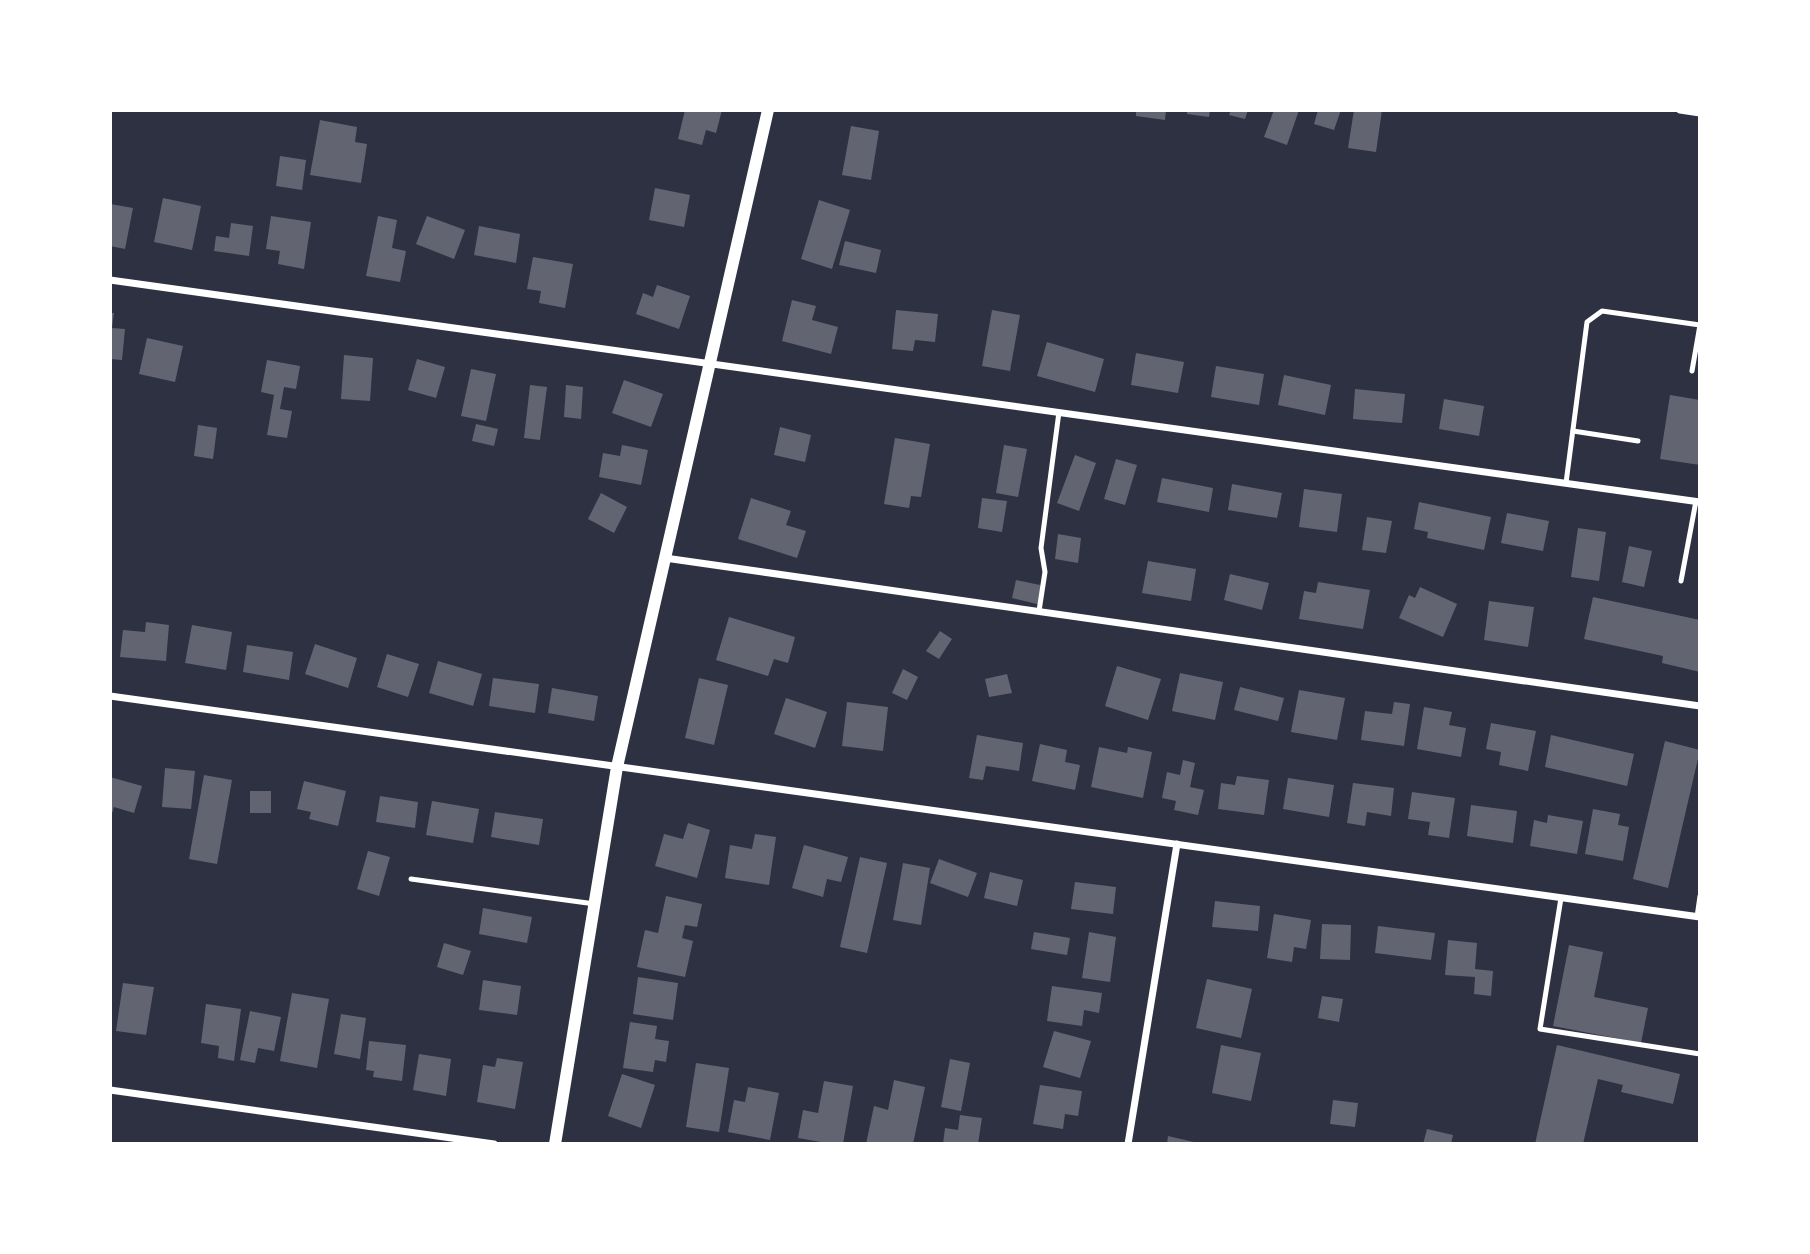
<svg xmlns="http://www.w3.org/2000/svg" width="1810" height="1254" viewBox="0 0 1810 1254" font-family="'Archivo Narrow',sans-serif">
<rect width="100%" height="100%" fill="#2d3142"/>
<g fill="#626471">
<path d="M685,110h37l-6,23 -10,-3 -4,15 -24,-6z"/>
<path d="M1136,110h30l-1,10 -29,-4z"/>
<path d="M1187,110h23l-1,7 -22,-3z"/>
<path d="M1231,110h17l-3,9 -16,-4z"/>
<path d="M1274,110h25l-12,35 -23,-8z"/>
<path d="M1318,110h23l-7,20 -20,-6z"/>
<path d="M1354,110h28l-6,42 -28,-4z"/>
<path d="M320,120l37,7 -2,15 12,2 -6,39 -51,-8z"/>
<path d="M851,126l28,5 -8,49 -29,-5z"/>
<path d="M280,156l26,4 -4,30 -26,-4z"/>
<path d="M655,188l35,7 -6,32 -35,-7z"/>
<path d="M163,198l38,8 -9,44 -38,-8z"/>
<path d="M819,200l31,10 -18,59 -31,-10z"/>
<path d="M110,204l23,4 -8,41 -15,-3z"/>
<path d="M271,216l40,6 -7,47 -26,-5 2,-13 -14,-2z"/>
<path d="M378,216l19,4 -5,28 14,3 -6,31 -34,-6z"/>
<path d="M427,216l38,14 -11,29 -38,-15z"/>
<path d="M231,223l22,3 -4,30 -35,-5 2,-15 13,2z"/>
<path d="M479,226l41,8 -4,29 -42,-8z"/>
<path d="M845,241l36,9 -5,23 -37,-8z"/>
<path d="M533,257l40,7 -8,44 -26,-5 2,-12 -14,-2z"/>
<path d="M657,285l33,11 -11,33 -43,-15 7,-21 10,4z"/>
<path d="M792,300l24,6 -4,14 26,7 -7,27 -49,-13z"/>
<path d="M896,310l42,4 -3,28 -20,-2 -2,11 -21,-2z"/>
<path d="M992,310l28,5 -10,56 -28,-5z"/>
<path d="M110,313h4l-2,15 13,1 -3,31 -12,-1z"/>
<path d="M147,338l36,8 -8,36 -36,-8z"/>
<path d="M1047,342l57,17 -9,33 -58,-16z"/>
<path d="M1136,353l48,9 -6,31 -47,-8z"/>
<path d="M344,355l29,3 -3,43 -29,-2z"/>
<path d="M417,359l28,8 -9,31 -28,-8z"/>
<path d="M267,360l33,6 -4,23 -12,-2 -4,22 12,2 -5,27 -20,-3 7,-40 -13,-3z"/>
<path d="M1216,366l48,8 -5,31 -48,-8z"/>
<path d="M471,369l25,5 -10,47 -25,-5z"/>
<path d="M1284,375l47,10 -6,30 -47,-10z"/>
<path d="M624,380l39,14 -12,33 -39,-14z"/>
<path d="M530,385l17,2 -7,53 -16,-2z"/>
<path d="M566,385l17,2 -2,32 -17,-2z"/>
<path d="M1355,389l50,5 -3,29 -49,-4z"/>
<path d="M1670,395l30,5v65l-40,-6z"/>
<path d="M1444,399l40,7 -5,30 -40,-7z"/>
<path d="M476,424l22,5 -4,17 -22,-5z"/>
<path d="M198,425l19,3 -4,31 -19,-3z"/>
<path d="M780,427l31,8 -6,27 -31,-7z"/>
<path d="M895,438l35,6 -9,53 -10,-1 -2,12 -25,-4z"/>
<path d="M622,445l26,5 -7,35 -42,-8 4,-24 17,3z"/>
<path d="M1004,445l23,4 -9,48 -22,-4z"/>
<path d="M1075,455l21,8 -17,48 -22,-8z"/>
<path d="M1116,459l21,6 -12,40 -21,-6z"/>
<path d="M1162,478l51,10 -4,24 -52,-10z"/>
<path d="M1232,484l50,9 -5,25 -49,-8z"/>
<path d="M1304,489l38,5 -5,38 -38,-5z"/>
<path d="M601,493l26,14 -13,26 -26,-14z"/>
<path d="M751,498l40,13 -5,14 20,6 -9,27 -59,-19z"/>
<path d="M982,498l25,3 -5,31 -24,-4z"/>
<path d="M1419,502l72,15 -7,33 -57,-12 1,-6 -14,-3z"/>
<path d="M1507,513l42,8 -6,30 -42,-8z"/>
<path d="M1367,517l25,4 -6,32 -24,-3z"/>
<path d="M1578,528l28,4 -7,49 -28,-4z"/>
<path d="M1058,534l23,4 -3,25 -23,-4z"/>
<path d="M1629,546l23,5 -8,36 -22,-5z"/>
<path d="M1148,561l48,8 -5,32 -49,-8z"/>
<path d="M1230,574l39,9 -7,27 -38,-10z"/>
<path d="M1016,580l29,6 -4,19 -29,-7z"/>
<path d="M1318,582l52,8 -7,39 -64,-10 5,-28 12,2z"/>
<path d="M1420,587l37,17 -14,33 -44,-19 10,-23 6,3z"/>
<path d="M1593,597l107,23v52l-38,-9 1,-7 -79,-17z"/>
<path d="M1489,601l45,6 -6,40 -44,-7z"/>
<path d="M729,617l66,20 -7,26 -14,-4 -6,17 -52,-16z"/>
<path d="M146,622l23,3 -3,36 -46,-4 3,-27 22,2z"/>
<path d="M192,625l40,7 -6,38 -41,-7z"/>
<path d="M940,631l12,8 -13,20 -13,-8z"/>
<path d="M315,644l42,14 -9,30 -43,-14z"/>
<path d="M247,645l46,7 -4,28 -46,-8z"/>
<path d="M387,654l32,10 -11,33 -31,-10z"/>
<path d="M438,661l44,13 -9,32 -44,-13z"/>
<path d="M1117,666l44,13 -13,41 -43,-14z"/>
<path d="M903,669l15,8 -11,23 -15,-7z"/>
<path d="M1180,673l43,9 -8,38 -43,-9z"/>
<path d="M1007,674l5,19 -23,4 -4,-18z"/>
<path d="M493,678l46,6 -4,29 -46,-7z"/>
<path d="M699,678l29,7 -14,60 -29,-7z"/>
<path d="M1240,687l44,11 -6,23 -44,-11z"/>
<path d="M552,688l46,8 -4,25 -46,-8z"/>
<path d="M1299,690l46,8 -8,42 -46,-8z"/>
<path d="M786,698l41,14 -12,36 -41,-14z"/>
<path d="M847,702l41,5 -5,44 -41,-5z"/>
<path d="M1394,702l16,2 -6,42 -43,-6 4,-29 27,3z"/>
<path d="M1424,707l28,5 -3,13 17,3 -5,29 -44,-8z"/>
<path d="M1491,723l45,8 -8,40 -29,-6 2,-13 -15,-3z"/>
<path d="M977,735l46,8 -4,28 -33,-5 -3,14 -14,-2z"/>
<path d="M1551,735l83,19 -7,32 -82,-19z"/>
<path d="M1665,741l35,9 -32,138 -35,-9z"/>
<path d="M1040,744l27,6 -2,12 15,3 -5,25 -43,-9z"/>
<path d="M1099,747l28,6 1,-6 24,5 -9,46 -52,-11z"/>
<path d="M1183,760l12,3 -5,24 14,3 -6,25 -24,-5 2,-9 -14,-3 5,-26 13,3z"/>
<path d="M165,768l30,3 -4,38 -29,-2z"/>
<path d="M204,775l28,5 -15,84 -28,-5z"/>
<path d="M1237,776l32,4 -5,35 -46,-6 3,-26 14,2z"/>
<path d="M110,777l32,9 -8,27 -20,-6 -4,13z"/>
<path d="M1288,778l46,7 -5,32 -46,-8z"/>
<path d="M304,781l42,10 -8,35 -29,-7 2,-7 -14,-3z"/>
<path d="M1353,783l41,5 -3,28 -24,-4 -2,14 -18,-3z"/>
<rect x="250" y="791" width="21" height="22"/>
<path d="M1412,792l43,6 -6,40 -21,-3 2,-13 -22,-3z"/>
<path d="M380,796l38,6 -3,26 -39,-6z"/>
<path d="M432,801l47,8 -6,34 -47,-8z"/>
<path d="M1471,805l46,6 -4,32 -46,-7z"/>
<path d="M1593,809l27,5 -2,11 11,2 -6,34 -38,-7z"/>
<path d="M495,812l48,7 -4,26 -48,-8z"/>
<path d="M1548,815l35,6 -6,33 -47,-8 4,-26 13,3z"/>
<path d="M688,823l22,7 -13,48 -42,-12 9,-32 19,5z"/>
<path d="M755,834l21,3 -7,48 -44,-7 5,-33 22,4z"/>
<path d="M804,845l44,12 -7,25 -14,-3 -4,18 -31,-9z"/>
<path d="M368,851l22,6 -11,39 -22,-7z"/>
<path d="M860,857l27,6 -20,90 -27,-6z"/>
<path d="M939,859l38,14 -9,24 -38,-14z"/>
<path d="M903,863l27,5 -9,57 -28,-5z"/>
<path d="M990,872l33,8 -6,26 -33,-8z"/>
<path d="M1075,882l41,5 -3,27 -42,-5z"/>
<path d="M666,896l36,8 -5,23 -12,-2 -3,13 11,3 -8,36 -48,-10 8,-37 13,3z"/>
<path d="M1215,901l45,5 -2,25 -46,-4z"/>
<path d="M483,908l49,9 -5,26 -48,-9z"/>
<path d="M1274,914l37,6 -5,29 -12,-2 -2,15 -25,-4z"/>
<path d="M1322,924l29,1 -1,35 -30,-1z"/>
<path d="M1378,926l57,7 -4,27 -56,-7z"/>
<path d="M1034,932l36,6 -3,17 -36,-6z"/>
<path d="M1089,932l27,5 -6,45 -28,-4z"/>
<path d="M1448,940l29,3 -2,26 18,2 -2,25 -17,-2 1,-17 -30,-2z"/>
<path d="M444,943l27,8 -8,24 -26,-8z"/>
<path d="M1569,945l34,7 -9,45 54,11 -7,35 -88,-17z"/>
<path d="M638,977l40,6 -5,37 -40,-6z"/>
<path d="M1207,979l45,10 -11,49 -45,-10z"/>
<path d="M483,980l38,6 -4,29 -38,-5z"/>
<path d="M123,983l31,4 -8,48 -30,-4z"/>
<path d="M1052,986l50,7 -3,20 -15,-3 -2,16 -35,-5z"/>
<path d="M292,993l37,6 -12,69 -37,-7z"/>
<path d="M1322,996l21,3 -4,23 -21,-4z"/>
<path d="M206,1004l35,5 -7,52 -16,-3 1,-12 -18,-3z"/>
<path d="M250,1011l31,6 -7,34 -16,-3 -3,15 -15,-3z"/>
<path d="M341,1014l25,4 -6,41 -26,-5z"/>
<path d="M630,1022l27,4 -2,13 14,2 -3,21 -11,-2 -2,12 -30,-4z"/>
<path d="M1054,1031l37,10 -11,37 -37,-11z"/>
<path d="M369,1041l37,4 -4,36 -29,-4 1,-6 -8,-1z"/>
<path d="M1221,1045l40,8 -10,48 -39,-8z"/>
<path d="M1557,1045l123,29 -7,30 -52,-12 2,-7 -25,-6 -15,65h-48z"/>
<path d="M419,1054l32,5 -5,37 -33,-6z"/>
<path d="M497,1058l26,4 -8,47 -38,-7 6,-37 12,2z"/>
<path d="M950,1059l20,4 -9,48 -20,-4z"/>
<path d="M696,1063l33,5 -10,64 -33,-5z"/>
<path d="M622,1074l33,11 -14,43 -33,-12z"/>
<path d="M894,1080l31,7 -12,57h-47l8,-38 14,4z"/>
<path d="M824,1081l29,5 -10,58h-11l-34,-6 5,-28 15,3z"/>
<path d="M1040,1085l42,6 -4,25 -13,-2 -2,15 -30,-5z"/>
<path d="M748,1087l31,6 -9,47 -42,-8 6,-32 11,2z"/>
<path d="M1333,1100l25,3 -3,24 -25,-3z"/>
<path d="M960,1115l22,3 -4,26h-35l2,-16 13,2z"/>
<path d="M1427,1129l26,6 -2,9h-28z"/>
<path d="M1168,1136l30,7v1h-31z"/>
</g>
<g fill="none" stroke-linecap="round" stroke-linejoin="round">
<g stroke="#fff" stroke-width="5">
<path d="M1692,371l8,-46"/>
<path d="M1573,431l65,10"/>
<path d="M1566,483l21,-161 15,-11 98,14"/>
<path d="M1681,581l15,-80"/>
<path d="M1039,611l6,-39 -4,-24 18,-136"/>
<path d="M411,879l184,25"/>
<path d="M1561,898l-21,131 160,25"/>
<path d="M1697,917l3,-21"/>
</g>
<g stroke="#fff" stroke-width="7">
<path d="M1680,110l20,3"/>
<path d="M110,280l1590,222"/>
<path d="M665,558l1035,148"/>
<path d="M110,696l1590,221"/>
<path d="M110,1090l384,54"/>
<path d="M1128,1144l49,-300"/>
</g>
<path stroke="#fff" stroke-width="12" d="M555,1144l62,-377 151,-657"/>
</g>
<rect width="1810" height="1254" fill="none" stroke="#ffffff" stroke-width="224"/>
</svg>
